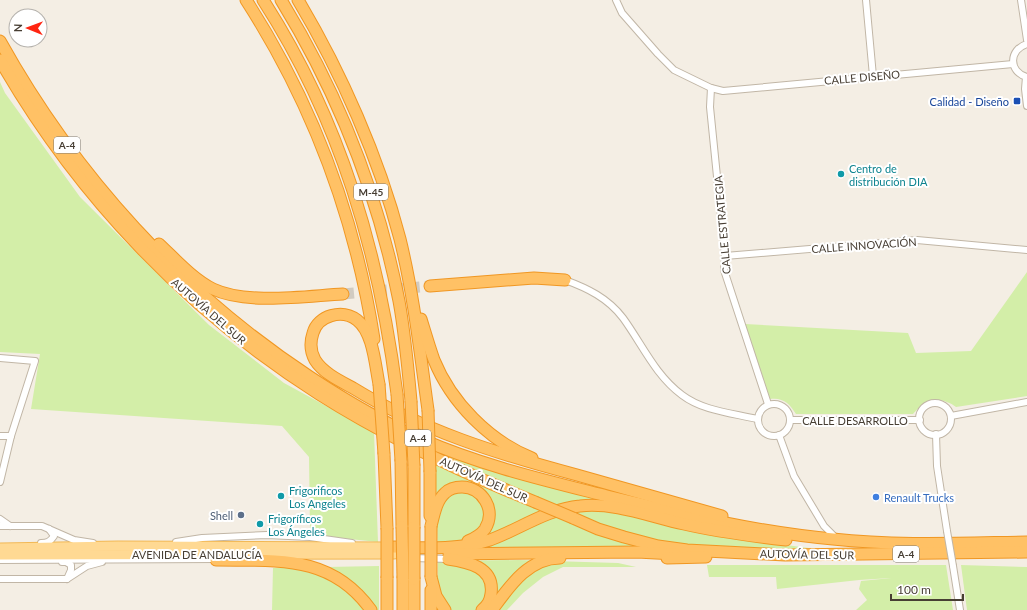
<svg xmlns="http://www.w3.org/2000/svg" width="1027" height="610" viewBox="0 0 1027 610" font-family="Lato,sans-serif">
<rect width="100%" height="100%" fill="#f4eee4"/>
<g fill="#d3eea8">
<path d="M0,82l5,11 75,104 129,128 75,58 90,49 4,110 -57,-6 -11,-7 -1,-72 -27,-31 -251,-17 9,-55 -40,-2z"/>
<path d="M1027,272v124l-71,11c-9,-7 -23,-10 -33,-3 -4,3 -7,7 -10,10h-117c-6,-10 -13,-17 -26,-15l-25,-75 163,9 8,20 55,-2z"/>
<path d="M434,447l300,91 82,11 -378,1z"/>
<path d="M518,560l100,3 18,4h-73l-20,10 -20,16 -16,17h-70l1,-49z"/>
<path d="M707,565h239l7,45h-97l11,-10 -8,-11 2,-8 30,-3 -32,2 -82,9 -1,-12h-67z"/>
<path d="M961,565l66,2v43h-60z"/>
<path d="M379,566v44h-107l1,-42z"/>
</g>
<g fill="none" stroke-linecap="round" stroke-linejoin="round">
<path stroke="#d1cbc1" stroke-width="11" stroke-dasharray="11 5.5" stroke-linecap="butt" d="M343,294l87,-8"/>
<g stroke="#c1b6a6" stroke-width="8">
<g id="street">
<path d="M616,0l6,13 36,41 16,16 37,18 12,3 290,-27"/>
<path d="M866,0l7,76"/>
<path d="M1021,0l6,40"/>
<path d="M1027,44c-18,5 -19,28 0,33"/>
<path d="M1026,77l-1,12 2,17"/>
<path d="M711,88l-1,19 15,149 -1,14 44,134"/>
<path d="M725,256l192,-16 110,10"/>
<path d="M565,280c22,8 43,18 58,38 19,26 32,57 59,77 21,16 50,18 75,24"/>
<path d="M0,358l35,3 -24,75 -11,46"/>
<circle cx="935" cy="419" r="16"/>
<circle cx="774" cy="420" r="16"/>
<path d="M951,416l76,-14"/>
<path d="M790,420h130"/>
<path d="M936,434l1,32 10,65"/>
<path d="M779,435l15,41 30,50 12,12"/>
<path d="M0,436h11"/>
<path d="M0,519l10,7"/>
<path d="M0,526h42l32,14 19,3"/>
<path d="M176,542l26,-4 65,-3 43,2 42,6"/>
<path d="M41,543c6,0 9,-1 13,-7l-5,-7"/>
<path d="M411,558l39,1"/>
<path d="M0,560l218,-1"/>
<path d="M62,562h4l5,3v5l-4,9"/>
<path d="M953,566l7,44"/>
<path d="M0,579h67l20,-13 15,-4"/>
</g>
</g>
<g stroke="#f2b855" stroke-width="11">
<g id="primary">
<path d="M0,548l118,-2 274,1"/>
<path d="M0,555l394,-1"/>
</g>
</g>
<g stroke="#f09723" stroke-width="13">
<g id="highway">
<path d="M246,0c67,104 109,217 128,339"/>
<path d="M263,0c78,121 116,253 134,394"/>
<path d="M281,0c57,93 97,194 118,301 6,33 9,67 12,100"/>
<path d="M298,0c43,72 81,158 102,239 14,57 20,114 28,171"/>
<path d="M0,41c75,135 181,251 310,336 35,23 72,45 111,62 59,26 123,41 186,57 74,18 149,36 226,43 64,7 129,4 194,3"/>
<path d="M0,60c77,135 188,251 319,334 68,43 142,78 216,108"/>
<path d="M159,244c16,15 35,36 54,45 34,16 93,7 130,5"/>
<path d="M430,286l104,-8 31,2"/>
<path d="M421,319c4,13 8,27 13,41 17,42 55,81 98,98"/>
<path d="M379,384c-4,-20 -6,-52 -22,-64 -15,-11 -39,-5 -44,13 -3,9 -3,18 2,27 8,13 25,21 38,28 70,43 145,66 224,87 48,14 97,27 145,41"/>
<path d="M384,454l3,74"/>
<path d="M401,461l1,66"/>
<path d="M414,466v61"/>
<path d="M430,472v44"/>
<path d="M573,518l25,11 26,8 34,9 29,4 98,5 242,-3"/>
<path d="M431,526c3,-11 5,-25 14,-33 5,-5 10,-6 17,-6 20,0 35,23 23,42 -4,6 -10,9 -17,12"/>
<path d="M394,547c31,1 65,3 96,-7 30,-11 57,-31 90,-34 35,-4 71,11 104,18 34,8 67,12 102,16"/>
<path d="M449,554l188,-2 38,2"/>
<path d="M667,558l39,-1"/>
<path d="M448,559c20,3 47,8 43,35 -1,7 -3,11 -9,16"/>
<path d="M216,560c61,1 115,-6 155,50"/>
<path d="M431,577l5,19 9,14"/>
<path d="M403,578v32"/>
<path d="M414,579v31"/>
<path d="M431,590v20"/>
<path d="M387,610v-32"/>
<path d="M492,610c17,-23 36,-52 68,-52"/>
</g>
</g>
<use href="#street" stroke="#fff" stroke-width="6"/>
<use href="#primary" stroke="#ffd993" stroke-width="9"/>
<use href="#highway" stroke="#ffc165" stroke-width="11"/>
<g stroke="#c1b6a6" stroke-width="8" stroke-linecap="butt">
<path id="street-bridge" d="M947,531l6,35"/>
</g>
<g stroke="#f09723" stroke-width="13" stroke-linecap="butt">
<g id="highway-bridge">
<path d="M379,384l5,70"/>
<path d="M397,394l4,67"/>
<path d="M411,401l3,65"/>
<path d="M428,410l2,62"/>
<path d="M535,502l38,16"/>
<path d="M431,526v51"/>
<path d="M402,527l1,51"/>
<path d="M387,528v50"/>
<path d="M414,579v-52"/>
</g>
</g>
<use href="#street-bridge" stroke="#fff" stroke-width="6"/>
<use href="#highway-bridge" stroke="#ffc165" stroke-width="11"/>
</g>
<rect fill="#1a4fb4" stroke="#fff" stroke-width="1.5" x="1013" y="97" width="8" height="8" rx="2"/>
<g fill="#0f9aa8" stroke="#fff" stroke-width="1.5">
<circle cx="841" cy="174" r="4"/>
<circle cx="281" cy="496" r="4"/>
<circle cx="260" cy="524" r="4"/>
</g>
<circle fill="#3f7fe0" stroke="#fff" stroke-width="1.5" cx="876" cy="497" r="4"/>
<circle fill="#5c6f8a" stroke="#fff" stroke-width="1.5" cx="241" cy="515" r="4"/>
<g text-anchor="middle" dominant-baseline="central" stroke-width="4" stroke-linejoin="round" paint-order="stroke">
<g fill="#fff" stroke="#7e7870" stroke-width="1">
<rect x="54" y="137" width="26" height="16" rx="3"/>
<rect x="354" y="184" width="34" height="16" rx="3"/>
<rect x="405" y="430" width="26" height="16" rx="3"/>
<rect x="893" y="546" width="26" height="16" rx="3"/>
</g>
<g font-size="10" font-weight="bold" fill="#473e33">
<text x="67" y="145">A-4</text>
<text x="371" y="192">M-45</text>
<text x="418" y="438">A-4</text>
<text x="906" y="554">A-4</text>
</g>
<g font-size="11" fill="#473e33" stroke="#fff">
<text transform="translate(862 77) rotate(-5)">CALLE DISEÑO</text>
<text transform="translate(722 225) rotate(-95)">CALLE ESTRATEGIA</text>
<text transform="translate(864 245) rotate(-4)">CALLE INNOVACIÓN</text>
<text transform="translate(209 311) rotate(41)">AUTOVÍA DEL SUR</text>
<text x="855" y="420">CALLE DESARROLLO</text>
<text transform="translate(484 479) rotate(24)">AUTOVÍA DEL SUR</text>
<text x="197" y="554">AVENIDA DE ANDALUCÍA</text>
<text transform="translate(807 554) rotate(1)">AUTOVÍA DEL SUR</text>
</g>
<g font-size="11" fill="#164399" stroke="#fff" text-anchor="end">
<text x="1009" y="101">Calidad - Diseño</text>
</g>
<g font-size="11" fill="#0d838f" stroke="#fff" text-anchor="start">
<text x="849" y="168">Centro de<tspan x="849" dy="13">distribución DIA</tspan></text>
<text x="289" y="490">Frigorificos<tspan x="289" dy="13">Los Angeles</tspan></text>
<text x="268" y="518">Frigoríficos<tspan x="268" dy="13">Los Ángeles</tspan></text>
</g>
<g font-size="11" fill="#366cbe" stroke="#fff" text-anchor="start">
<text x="884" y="497">Renault Trucks</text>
</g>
<g font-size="11" fill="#4e5e75" stroke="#fff" text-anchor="end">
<text x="233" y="515">Shell</text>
</g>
</g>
<g transform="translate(28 28) rotate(271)"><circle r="19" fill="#ffffff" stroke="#b5b2ad"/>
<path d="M0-3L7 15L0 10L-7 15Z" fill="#ff2511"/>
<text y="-6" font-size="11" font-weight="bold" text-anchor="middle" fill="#473e33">N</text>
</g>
<path d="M891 594v6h72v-6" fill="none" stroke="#473e33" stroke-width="2"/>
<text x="897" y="594" font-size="12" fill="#473e33" stroke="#ffffff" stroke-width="3" paint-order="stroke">100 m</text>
</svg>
